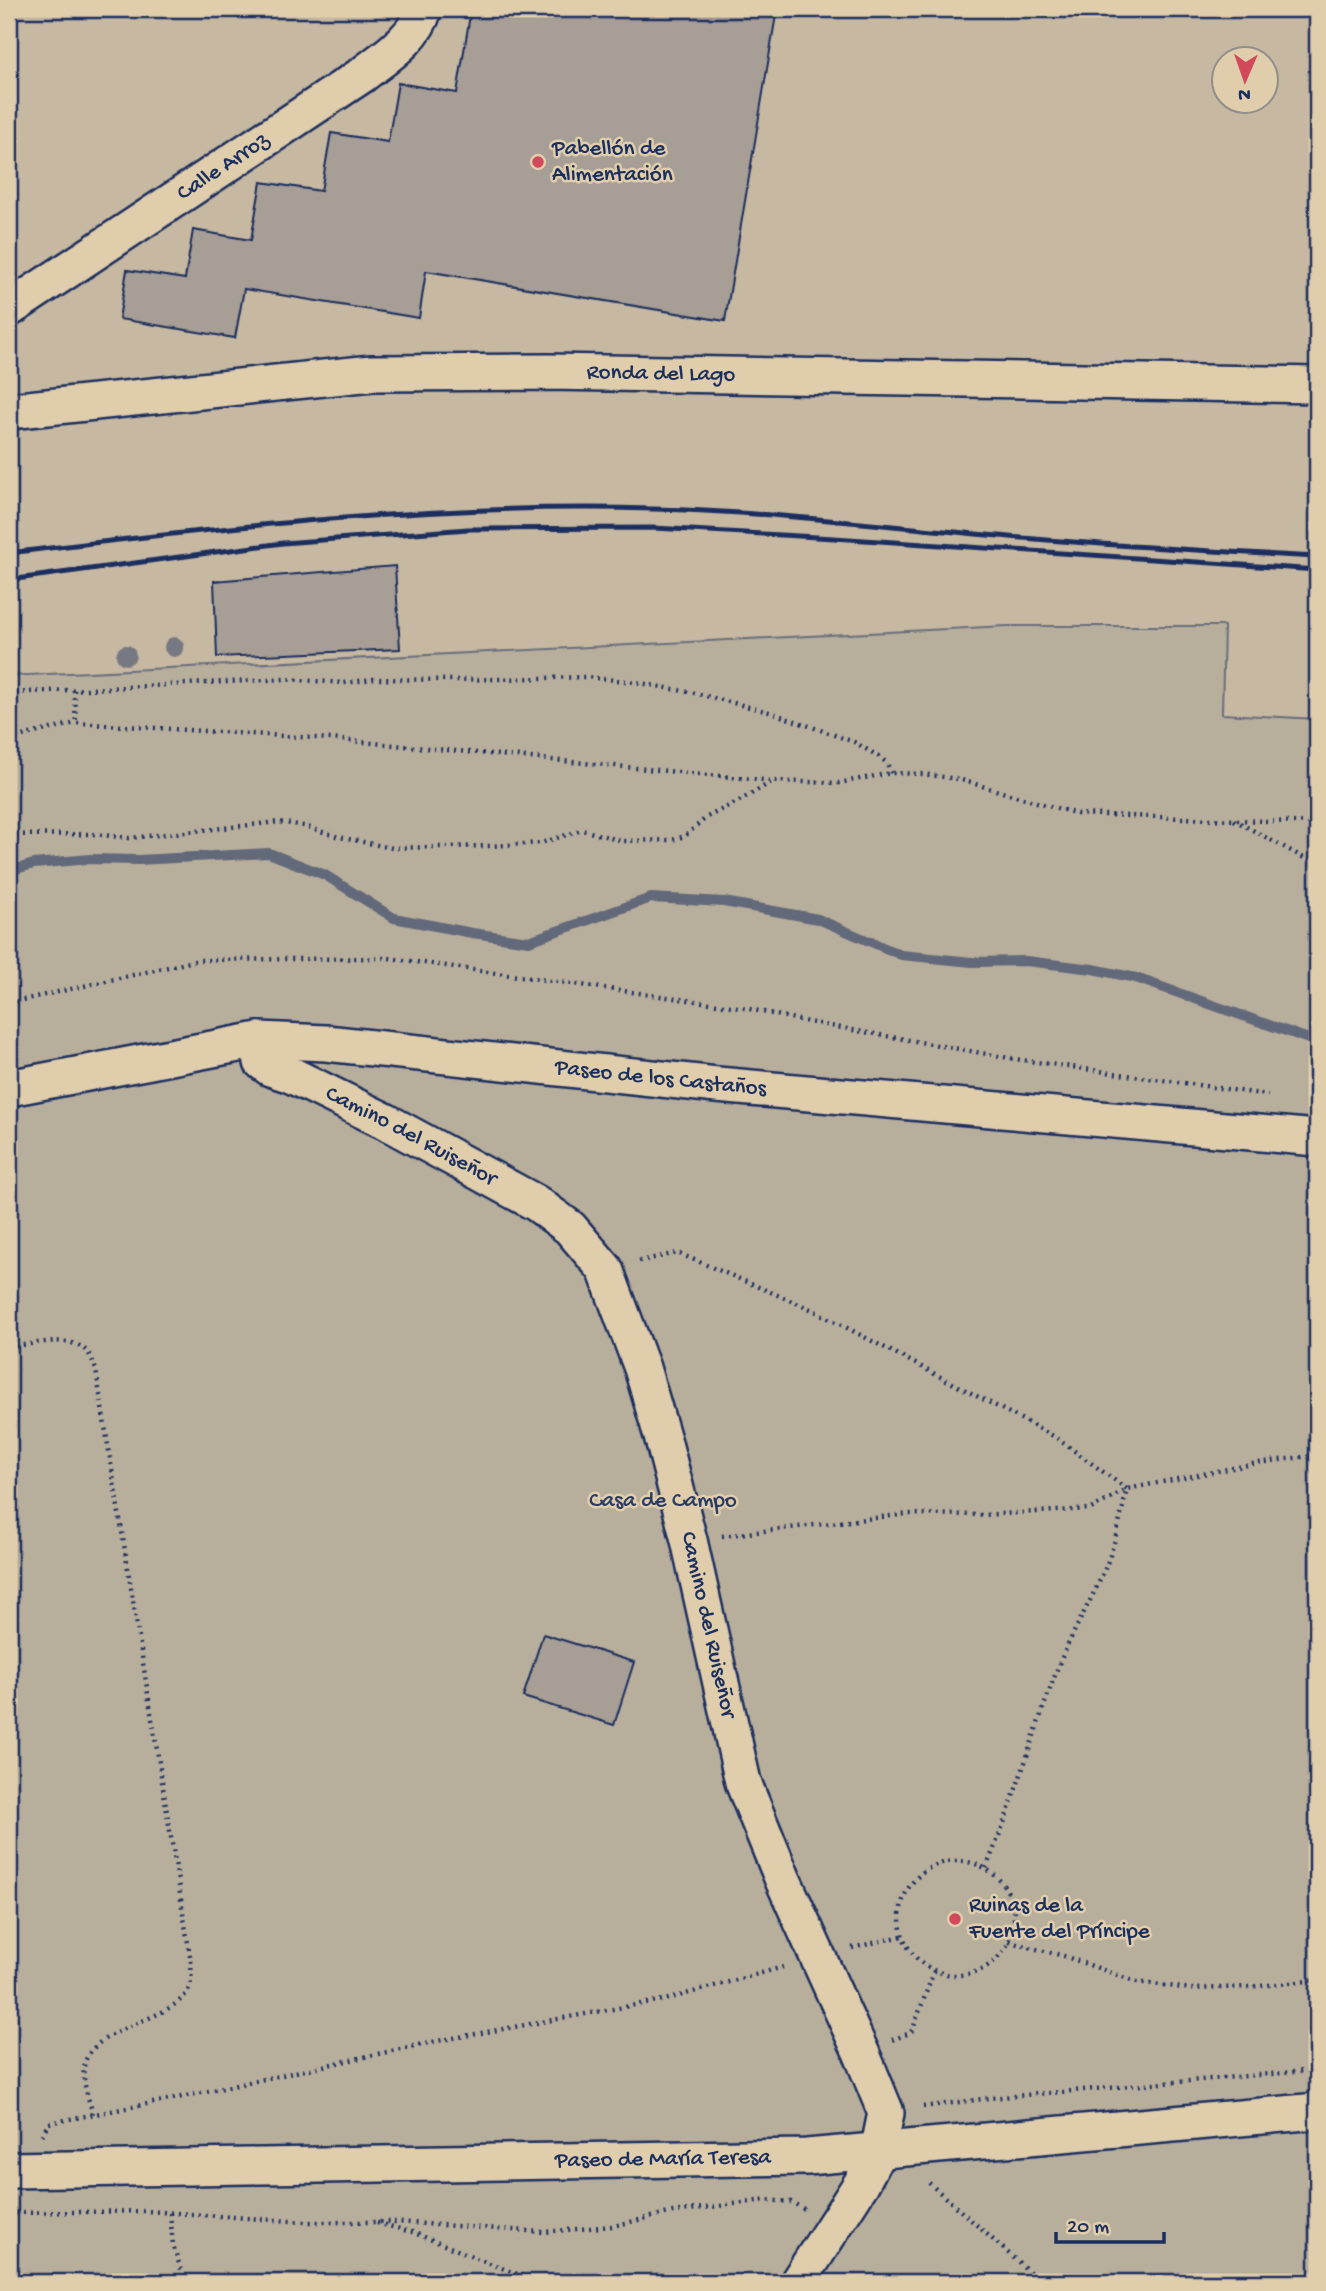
<svg xmlns="http://www.w3.org/2000/svg" width="1326" height="2291" viewBox="0 0 1326 2291" font-family="'Gochi Hand',sans-serif">
<rect width="100%" height="100%" fill="#d4c3a6"/>
<filter id="ink" filterUnits="userSpaceOnUse"><feTurbulence type="fractalNoise" baseFrequency=".0143" numOctaves="2"/><feDisplacementMap in="SourceGraphic" scale="14" xChannelSelector="R" yChannelSelector="G"/><feConvolveMatrix kernelMatrix="1 2 1 2 8 2 1 2 1" color-interpolation-filters="sRGB"/></filter>
<g filter="url(#ink)">
<path fill="#c6b8a1" fill-rule="evenodd" d="M9,9h1308v710l-95,-5 2,-88h-217l-998,50zM1224,60h42v42h-42z"/>
<path fill="#b8ae9c" stroke="#6a6e7d" stroke-width="2" d="M1007,626h217l-2,88 95,5v1563h-1308v-1606z"/>
<g fill="none" stroke-linecap="round" stroke-linejoin="round">
<path stroke="#62697a" stroke-width="10" d="M9,871l25,-7 56,-5 48,1 131,-7 56,22 69,43 78,15 57,8 122,-43 73,4 94,17 83,36 71,7 54,-1 67,8 43,9 181,64"/>
</g>
<g fill="#a79e95" stroke="#1b2f5e" stroke-width="2">
<path d="M471,9h306l-52,312 -299,-50 -7,47 -175,-29 -9,49 -116,-19 8,-49 58,9 8,-49 58,10 10,-58 60,9 10,-58 57,9 10,-59 59,10z"/>
<path d="M867,9h42l-40,8z"/>
<path d="M395,566l5,83 -183,8 -3,-76z"/>
<path d="M1317,609v65l-7,-1z"/>
<path d="M543,1634l91,28 -20,63 -91,-28z"/>
</g>
<g fill="none" stroke-linecap="round" stroke-linejoin="round">
<g stroke="#1b2f5e" stroke-width="40">
<g id="street">
<path id="s1" d="M9,309l353,-234c23,-18 54,-37 62,-66"/>
<path id="s2" d="M9,411l363,-38 176,-1 769,13"/>
<path id="s3" d="M259,1040l3,22 8,6 21,7 94,46 151,82 34,25 35,41 37,99 22,75 25,97 54,242 40,98 78,172 25,61 -8,39 -17,32 -63,98"/>
<path id="s4" d="M9,1088l250,-48 67,3 391,42 600,53"/>
<path id="s5" d="M9,2170l798,-13 510,-46"/>
</g>
</g>
<g stroke="#1b2f5e" stroke-width="4.5" stroke-dasharray="2 5" stroke-linecap="butt">
<path d="M74,690l2,33"/>
<path d="M9,693l276,-14 59,4 29,-4 80,1 134,-3 48,5 59,11 79,20 81,29 24,14 9,7 4,10"/>
<path d="M9,739l67,-16 255,16 442,42 66,2 52,-10 32,1 35,5 119,35 240,9"/>
<path d="M1234,820l83,45"/>
<path d="M9,835l83,-1 37,4 149,-16 26,4 35,11 53,11 98,-2 51,-3 41,-13 41,11 49,-1 13,-4 22,-19 34,-17 32,-19"/>
<path d="M9,1003l190,-43 190,-2 356,50 63,14 207,37 253,36"/>
<path d="M639,1261l39,-8 135,57 242,127 72,52c-6,26 -11,52 -21,77 -14,34 -34,66 -48,101 -25,67 -44,135 -72,201"/>
<path d="M9,1347c23,-2 64,-15 80,7 3,4 5,11 7,16l95,592c1,11 1,23 -5,32 -22,29 -97,34 -102,73 -2,15 5,33 9,47"/>
<path d="M722,1536l186,-22 74,1 109,-6 36,-20 131,-26 59,-8"/>
<circle cx="957" cy="1918" r="57"/>
<path d="M1009,1942l55,14 73,26 55,7 58,-2 67,-7"/>
<path d="M852,1948l50,-12"/>
<path d="M892,2040l18,-7 3,-4 21,-58"/>
<path d="M923,2107l67,-9 327,-28"/>
<path d="M42,2135l7,-12 119,-23 269,-59 231,-42 115,-32"/>
<path d="M929,2183l112,99"/>
<path d="M9,2213l138,-2 158,11h92l146,10 70,-6 60,-14 92,-12 26,2 13,7"/>
<path d="M170,2213l3,32 12,37"/>
<path d="M377,2223l35,9 125,50"/>
</g>
<use href="#street" stroke="#e0cdab" stroke-width="35"/>
<g stroke="#1b2f5e" stroke-width="5">
<path d="M9,553c213,-26 429,-50 644,-44 132,3 263,21 394,31 90,7 180,12 270,17"/>
<path d="M9,580l274,-37 185,-14 186,-1 180,10 483,32"/>
</g>
</g>
<g fill="#777982">
<circle cx="174" cy="647" r="10"/>
<circle cx="126" cy="655" r="10"/>
</g>
</g>
<g fill="#d1495b" stroke="#e0cdab" stroke-width="2.5">
<circle cx="538" cy="162" r="7"/>
<circle cx="955" cy="1919" r="7"/>
</g>
<g text-anchor="middle" dominant-baseline="central" stroke-width="5" stroke-linejoin="round" paint-order="stroke">
<g font-size="23" fill="#1b2f5e" stroke="#e0cdab" text-anchor="start">
<text x="552" y="149">Pabellón de<tspan x="552" dy="26">Alimentación</tspan></text>
<text x="969" y="1906">Ruinas de la<tspan x="969" dy="26">Fuente del Príncipe</tspan></text>
</g>
<g font-size="23" fill="#1b2f5e" stroke="#e0cdab">
<text stroke="none"><textPath href="#s1" startOffset="257">Calle Arroz</textPath></text>
<text stroke="none"><textPath href="#s2" startOffset="654">Ronda del Lago</textPath></text>
<text stroke="none"><textPath href="#s4" startOffset="658">Paseo de los Castaños</textPath></text>
<text stroke="none"><textPath href="#s3" startOffset="189">Camino del Ruiseñor</textPath></text>
<text stroke="none"><textPath href="#s3" startOffset="798">Camino del Ruiseñor</textPath></text>
<text stroke="none"><textPath href="#s5" startOffset="654">Paseo de María Teresa</textPath></text>
</g>
<g font-size="23" fill="#2b3c64" stroke="#e0cdab">
<text x="663" y="1501">Casa de Campo</text>
</g>
</g>
<rect width="1326" height="2291" fill="none" stroke="#e0cdab" stroke-width="35"/>
<rect x="18" y="18" width="1291" height="2256" fill="none" stroke="#1b2f5e" stroke-width="2.5" filter="url(#ink)"/>
<g transform="translate(1245 80) rotate(182)"><circle r="33" fill="#e0cdab" stroke="#918e8c" stroke-width="2"/>
<path d="M0-5L12 26L0 18L-12 26Z" fill="#d1495b"/>
<text y="-10" font-size="19" font-weight="bold" text-anchor="middle" fill="#1b2f5e">N</text>
</g>
<path d="M1056 2232v10h108v-10" fill="none" stroke="#1b2f5e" stroke-width="3.5"/>
<text x="1067" y="2232" font-size="21" fill="#1b2f5e" stroke="#e0cdab" stroke-width="5" paint-order="stroke">20 m</text>
</svg>
